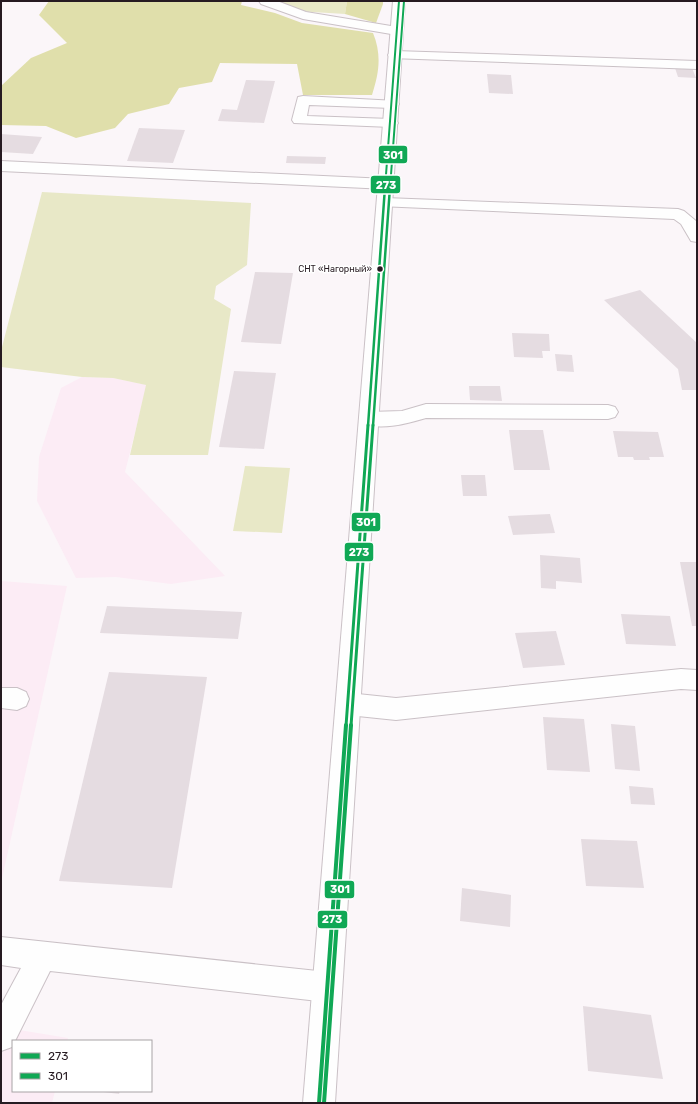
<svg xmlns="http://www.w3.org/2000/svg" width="698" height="1104" viewBox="0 0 698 1104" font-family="Rubik,sans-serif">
<rect width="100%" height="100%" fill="#fbf6f9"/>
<g fill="#fcecf5">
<path d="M82,377l31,1 34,7 -22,87 100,104 -54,8 -55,-7 -40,1 -39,-77 2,-44 22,-69z"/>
<path d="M1,581l66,5 -66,297z"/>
<path d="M1,1027l67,11 -1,3h-54v50h42l-3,12h-51z"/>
</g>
<g fill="#e8e8c7">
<path d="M280,1h67l-2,13 -49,-3z"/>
<path d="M42,192l209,11 -4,62 -31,21 -2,13 17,10 -23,146h-78l16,-70 -33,-7 -31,-1 -81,-10v-16z"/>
<path d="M245,466l45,2 -8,65 -49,-2z"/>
</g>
<g fill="#e0dfab">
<path d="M49,1h193l-1,4 34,8 27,10 71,10c9,22 6,40 -1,62h-69l-6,-31 -77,-1 -8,19 -33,6 -10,16 -41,10 -13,14 -39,10 -30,-12 -45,-1v-39l30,-28 36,-15 -28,-28z"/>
<path d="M347,1h36v3l-7,19 -31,-9z"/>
</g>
<g fill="#e5dce1">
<path d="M675,68h17l4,10 -18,-1z"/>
<path d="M487,74l24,1 2,19 -24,-1z"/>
<path d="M246,80l29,1 -11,42 -46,-2 4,-12 15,1z"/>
<path d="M139,128l46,2 -12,33 -46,-2z"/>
<path d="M1,134l41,3 -9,17 -32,-2z"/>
<path d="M287,156l39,1 -1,7 -39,-1z"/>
<path d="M255,272l38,1 -12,71 -40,-2z"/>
<path d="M640,290l57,53v47h-15l-4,-21 -74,-69z"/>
<path d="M512,333l37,1 1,17h-8l1,7 -29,-1z"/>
<path d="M555,354l17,1 2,17 -17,-1z"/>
<path d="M234,371l42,2 -12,76 -45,-2z"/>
<path d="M469,386h31l2,15 -32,-1z"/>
<path d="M509,430h34l7,40h-36z"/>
<path d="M613,431l45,1 6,25h-15l1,3h-16l-1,-3h-15z"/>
<path d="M461,475h24l2,21h-24z"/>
<path d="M550,514l5,19 -42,2 -5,-19z"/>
<path d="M540,555l40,3 2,25 -26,-2v8l-15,-1z"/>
<path d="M680,562h17v64h-5z"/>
<path d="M107,606l135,6 -4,27 -138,-6z"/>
<path d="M621,614l49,2 6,30 -50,-2z"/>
<path d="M556,631l9,34 -42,3 -8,-35z"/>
<path d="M109,672l98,5 -35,211 -113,-7z"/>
<path d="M543,717l41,2 6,53 -43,-2z"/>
<path d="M611,724l24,2 5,45 -25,-2z"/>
<path d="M629,786l24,2 2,17 -24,-1z"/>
<path d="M581,839l56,2 7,47 -58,-2z"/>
<path d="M462,888l49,7 -1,32 -50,-6z"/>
<path d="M583,1006l68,9 12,64 -75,-8z"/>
<path d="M96,1091h24l-1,3z"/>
</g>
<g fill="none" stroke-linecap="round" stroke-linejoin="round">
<g stroke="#cac1c6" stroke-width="2">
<g id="minor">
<path d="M259,1h18l29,11 91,15 6,4 -6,4 -94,-16 -42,-15z"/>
<path d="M395,51l302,10v8l-307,-11 -2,-3 2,-3z"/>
<path d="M303,96l94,5 2,3 -2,3 -5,1 -83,-3 -2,11 84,3 5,1 2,3 -2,3 -5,1 -97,-4 -2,-3 6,-23z"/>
<path d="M1,161l386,18 6,2 2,3 -2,3 -6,2 -386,-18z"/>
<path d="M385,198l293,11 6,2 12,10 1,21 -6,-1 -10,-17 -7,-5 -295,-13 -2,-3 2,-3z"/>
<path d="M426,404l182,1 7,2 3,5 -3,5 -7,2 -182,-1c-20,6 -43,12 -64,6l-3,-5 3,-5 7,-2 33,-1z"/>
<path d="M681,669l16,1v20l-16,-1 -285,31 -48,-5 -9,-4 -3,-7 3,-7 9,-4 48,5z"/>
<path d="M1,688h16l9,4 3,7 -3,7 -9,4 -16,-2z"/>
<path d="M1,937l326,35 10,5 5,10 -5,10 -10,5 -277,-31 -35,70h-2l-1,6 -11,4v-46l20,-37 -20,-3z"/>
</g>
</g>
<g stroke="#cac1c6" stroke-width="2">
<path id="major" d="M393,1h12l-70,1102h-32z"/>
</g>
<use href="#minor" fill="#fefefe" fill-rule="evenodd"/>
<use href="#major" fill="#fefefe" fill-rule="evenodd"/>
<g stroke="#fff" stroke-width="4">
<path id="bus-1-far3" d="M385,188l14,-187"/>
</g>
<g stroke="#fff" stroke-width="5">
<path id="bus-1-far2" d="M368,426l17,-239"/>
</g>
<g stroke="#fff" stroke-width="6">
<path id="bus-1-far1" d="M346,726l22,-301"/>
</g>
<g stroke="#fff" stroke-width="7">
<path id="bus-1" d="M319,1103l27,-378"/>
</g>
<g stroke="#fff" stroke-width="4">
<path id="bus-2-far3" d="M390,188l14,-187"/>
</g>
<g stroke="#fff" stroke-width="5">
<path id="bus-2-far2" d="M373,426l17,-239"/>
</g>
<g stroke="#fff" stroke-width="6">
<path id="bus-2-far1" d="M351,726l22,-301"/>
</g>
<g stroke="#fff" stroke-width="7">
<path id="bus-2" d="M324,1103l27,-378"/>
</g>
<use href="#bus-1-far3" stroke="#10a855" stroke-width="2"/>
<use href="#bus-1-far2" stroke="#10a855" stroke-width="2.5"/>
<use href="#bus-1-far1" stroke="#10a855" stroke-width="3"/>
<use href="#bus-1" stroke="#10a855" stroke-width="4"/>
<use href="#bus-2-far3" stroke="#10a855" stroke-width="2"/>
<use href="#bus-2-far2" stroke="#10a855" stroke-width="2.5"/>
<use href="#bus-2-far1" stroke="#10a855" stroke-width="3"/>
<use href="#bus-2" stroke="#10a855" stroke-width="4"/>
</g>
<circle fill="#261a21" stroke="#fff" stroke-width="1.5" cx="380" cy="269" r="3.5"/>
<g text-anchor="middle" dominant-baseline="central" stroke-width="3" stroke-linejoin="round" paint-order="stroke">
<g font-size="9" fill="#261a21" stroke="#fff" text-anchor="end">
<text x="372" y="269">СНТ «Нагорный»</text>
</g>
</g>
<g stroke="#fff" stroke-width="1.5">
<rect x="378" y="145" width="30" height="19" rx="4" fill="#10a855"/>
<rect x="370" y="175" width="31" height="19" rx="4" fill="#10a855"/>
<rect x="351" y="512" width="30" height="20" rx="4" fill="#10a855"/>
<rect x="344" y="542" width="30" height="20" rx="4" fill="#10a855"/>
<rect x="324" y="880" width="31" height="19" rx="4" fill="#10a855"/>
<rect x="317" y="910" width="31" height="19" rx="4" fill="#10a855"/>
</g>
<g font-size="11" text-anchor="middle" font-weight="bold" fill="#fff">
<text x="393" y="159">301</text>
<text x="386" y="189">273</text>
<text x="366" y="526">301</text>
<text x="359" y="556">273</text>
<text x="340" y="893">301</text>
<text x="332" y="923">273</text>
</g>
<rect width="698" height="1104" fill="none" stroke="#261a21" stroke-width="4"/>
<rect x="12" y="1040" width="140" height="52" fill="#ffffff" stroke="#a8a3a6"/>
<rect x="20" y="1053" width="20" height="6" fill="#10a855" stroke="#a8a3a6"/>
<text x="48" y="1060" font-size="12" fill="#261a21">273</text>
<rect x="20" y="1073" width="20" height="6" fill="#10a855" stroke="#a8a3a6"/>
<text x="48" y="1080" font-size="12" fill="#261a21">301</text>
</svg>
